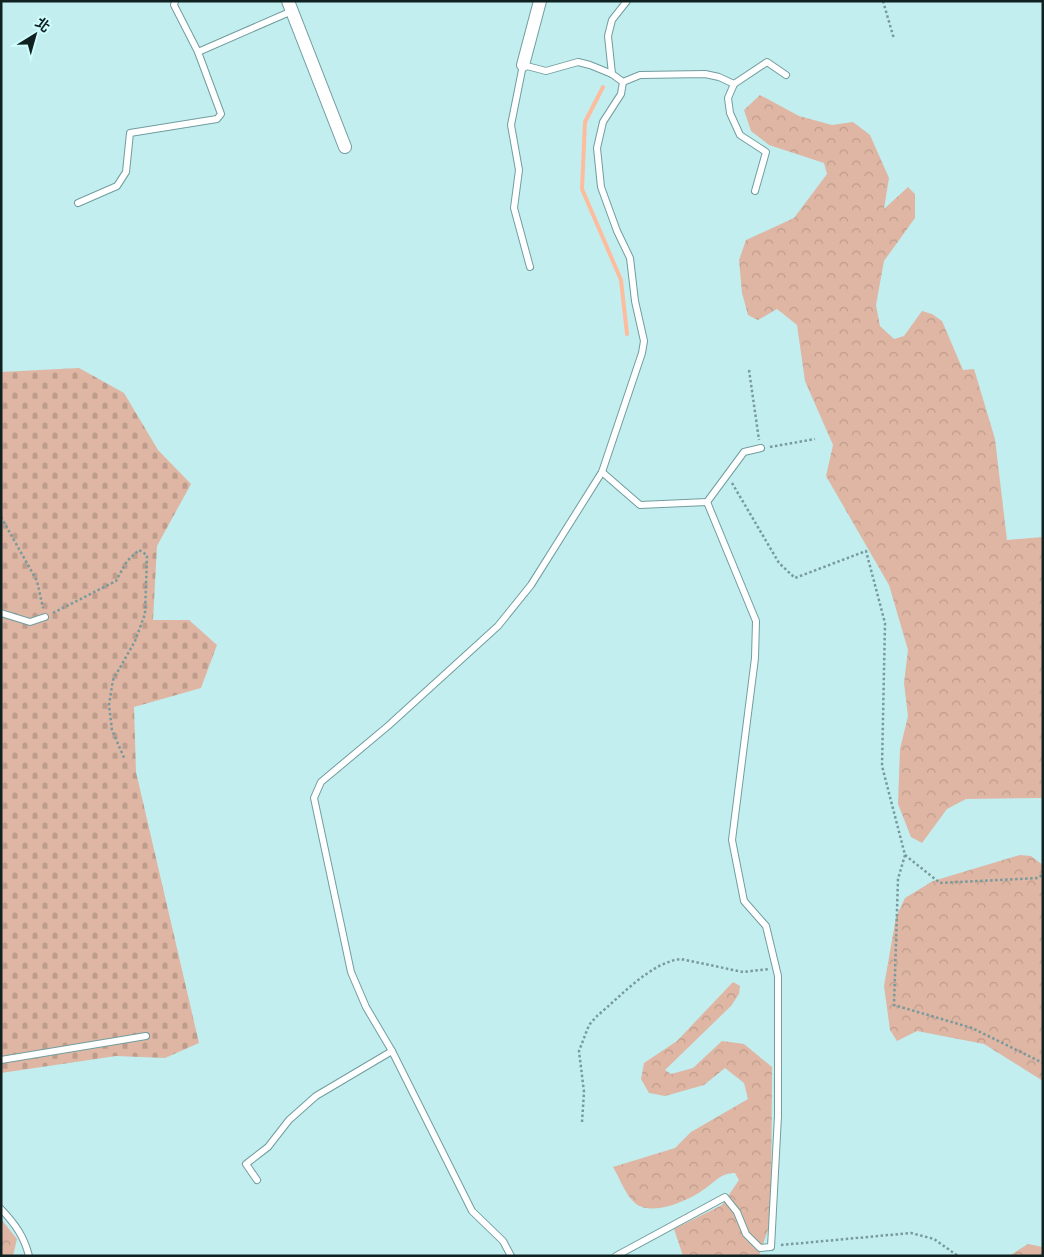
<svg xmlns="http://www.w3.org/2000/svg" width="1044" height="1257" viewBox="0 0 1044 1257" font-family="Figtree,'Noto Sans TC',sans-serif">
<defs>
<pattern id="forest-crowns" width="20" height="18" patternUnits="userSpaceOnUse" patternTransform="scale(1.25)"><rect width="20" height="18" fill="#dfb6a3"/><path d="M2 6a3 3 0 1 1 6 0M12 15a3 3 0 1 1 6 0" fill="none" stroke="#be9c8c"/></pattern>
<pattern id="cemetery-stones" width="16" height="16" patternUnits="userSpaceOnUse" patternTransform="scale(1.25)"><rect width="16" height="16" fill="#dfb6a3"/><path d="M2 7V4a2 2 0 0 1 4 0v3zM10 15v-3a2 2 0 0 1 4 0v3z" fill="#be9c8c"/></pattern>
</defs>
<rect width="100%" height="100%" fill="#c2eef0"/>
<g fill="url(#forest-crowns)">
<path d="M760,95l39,21 33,9 21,-3 17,13 19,43 -5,31 24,-22 7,7v24l-31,43 -8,44 4,21 14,13 10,-3 18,-25 10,3 10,7 21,49 11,-1 21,70 12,101 36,-3v261l-77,1 -19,10 -25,34 -11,-6 -13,-33 2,-55 8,-33 -4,-33 4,-33 -19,-65 -63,-109 7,-31 -28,-64 -8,-56 -20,-16 -19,11 -10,-5 -6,-22 -3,-33 7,-20 48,-22 33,-44 -3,-11 -55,-18 -18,-14 -7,-21z"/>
<path d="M1020,855l11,1 12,9v216l-59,-37 -67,-13 -20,10 -7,-11 -6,-44 12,-69 9,-19 28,-17z"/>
<path d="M733,982l7,4 -1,8 -8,12 -66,64 6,4 22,-6 29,-27 22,3 28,23 -1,154 -12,35h-76l-9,-27 48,-24 17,-25 -4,-7c-12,-1 -20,8 -29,15 -16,12 -58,32 -74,12 -8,-9 -13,-23 -19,-33l62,-19 16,-16 57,-33 -4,-16 -19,-15 -21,17 -39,11 -16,-3 -8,-14 3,-16 33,-22z"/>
<path d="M1,1219l16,20 -4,17h-12z"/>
<path d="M1028,1244l15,3v9h-34z"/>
</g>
<path fill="url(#cemetery-stones)" d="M79,368l45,25 34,57 33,34 -34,62 -4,74h36l28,25 -16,43 -67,19 2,65 63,271 -34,15 -49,-2 -115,17v-701z"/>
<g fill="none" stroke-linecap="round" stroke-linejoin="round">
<path stroke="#febc9e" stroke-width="4" d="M603,87l-18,35 -3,67 39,91 6,54"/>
<g stroke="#729d9e" stroke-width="8">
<g id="service">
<path d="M198,52l94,-41"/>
<path d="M612,74l-4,-38 4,-16 15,-19"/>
<path d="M623,82l17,-7 65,-1 14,3 15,7 -6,14 2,15 10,22 26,17 -11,39"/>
<path d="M734,84l33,-22 19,13"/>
<path d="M78,203l39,-17 9,-14 4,-39 87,-14 4,-5 -23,-62 -24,-47 1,-4"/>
<path d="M602,472l38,33 67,-3 37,-50 17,-4"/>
<path d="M1,613l29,9 15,-5"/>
<path d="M1,1060l145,-24"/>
<path d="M257,1180l-11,-16 22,-17 21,-27 27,-24 76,-45"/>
<path d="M1,1209c14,15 23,27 28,47"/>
<path d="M511,1256l-8,-15 -31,-30 -80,-160 -26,-44 -15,-35 -37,-174 7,-16 67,-56 110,-100 33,-41 71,-113 40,-119 2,-12 -9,-40 -5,-43 -13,-27 -16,-44 -4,-39 6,-26 18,-28 2,-12 -11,-8 -22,-9 -12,-3 -32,9 -23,-6 -12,60 8,45 -5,38 16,59"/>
<path d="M616,1256l109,-59 12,15 9,22 14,14 11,-1 7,-131v-140l-12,-50 -22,-25 -12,-61 23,-182 1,-37 -49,-119"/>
</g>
</g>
<g stroke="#729d9e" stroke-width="14">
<g id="minor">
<path d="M288,1l57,146"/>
<path d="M523,65l17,-64"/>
</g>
</g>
<g stroke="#799a9c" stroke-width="2.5" stroke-dasharray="2.5 2.5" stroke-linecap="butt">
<path d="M883,1l11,38"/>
<path d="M749,370l10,70"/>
<path d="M770,447l45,-8"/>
<path d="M732,483l47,80 16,15 71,-27 19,72 -3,143 23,89 -7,24 -4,126 78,23 71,35"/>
<path d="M1,517l36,64 6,27"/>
<path d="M53,613l63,-32 11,-20 12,-11 8,5 -2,59 -10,27 -22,39 -4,25 3,25 13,30"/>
<path d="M905,855l35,28 98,-5 5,-4"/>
<path d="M582,1122l2,-30 -5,-41 10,-26 8,-9c23,-19 54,-54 84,-57l62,13 26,-3"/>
<path d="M781,1245l130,-12 23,6 24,17"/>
</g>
<use href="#service" stroke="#fff" stroke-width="6"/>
<use href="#minor" stroke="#fff" stroke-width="12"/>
</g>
<rect width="1044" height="1257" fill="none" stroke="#102122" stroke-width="5"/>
<g transform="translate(35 35) rotate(37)" stroke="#cffcfd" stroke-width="4" paint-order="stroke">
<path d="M0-4L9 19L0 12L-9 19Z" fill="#102122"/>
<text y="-8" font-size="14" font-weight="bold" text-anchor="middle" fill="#102122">北</text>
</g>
</svg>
